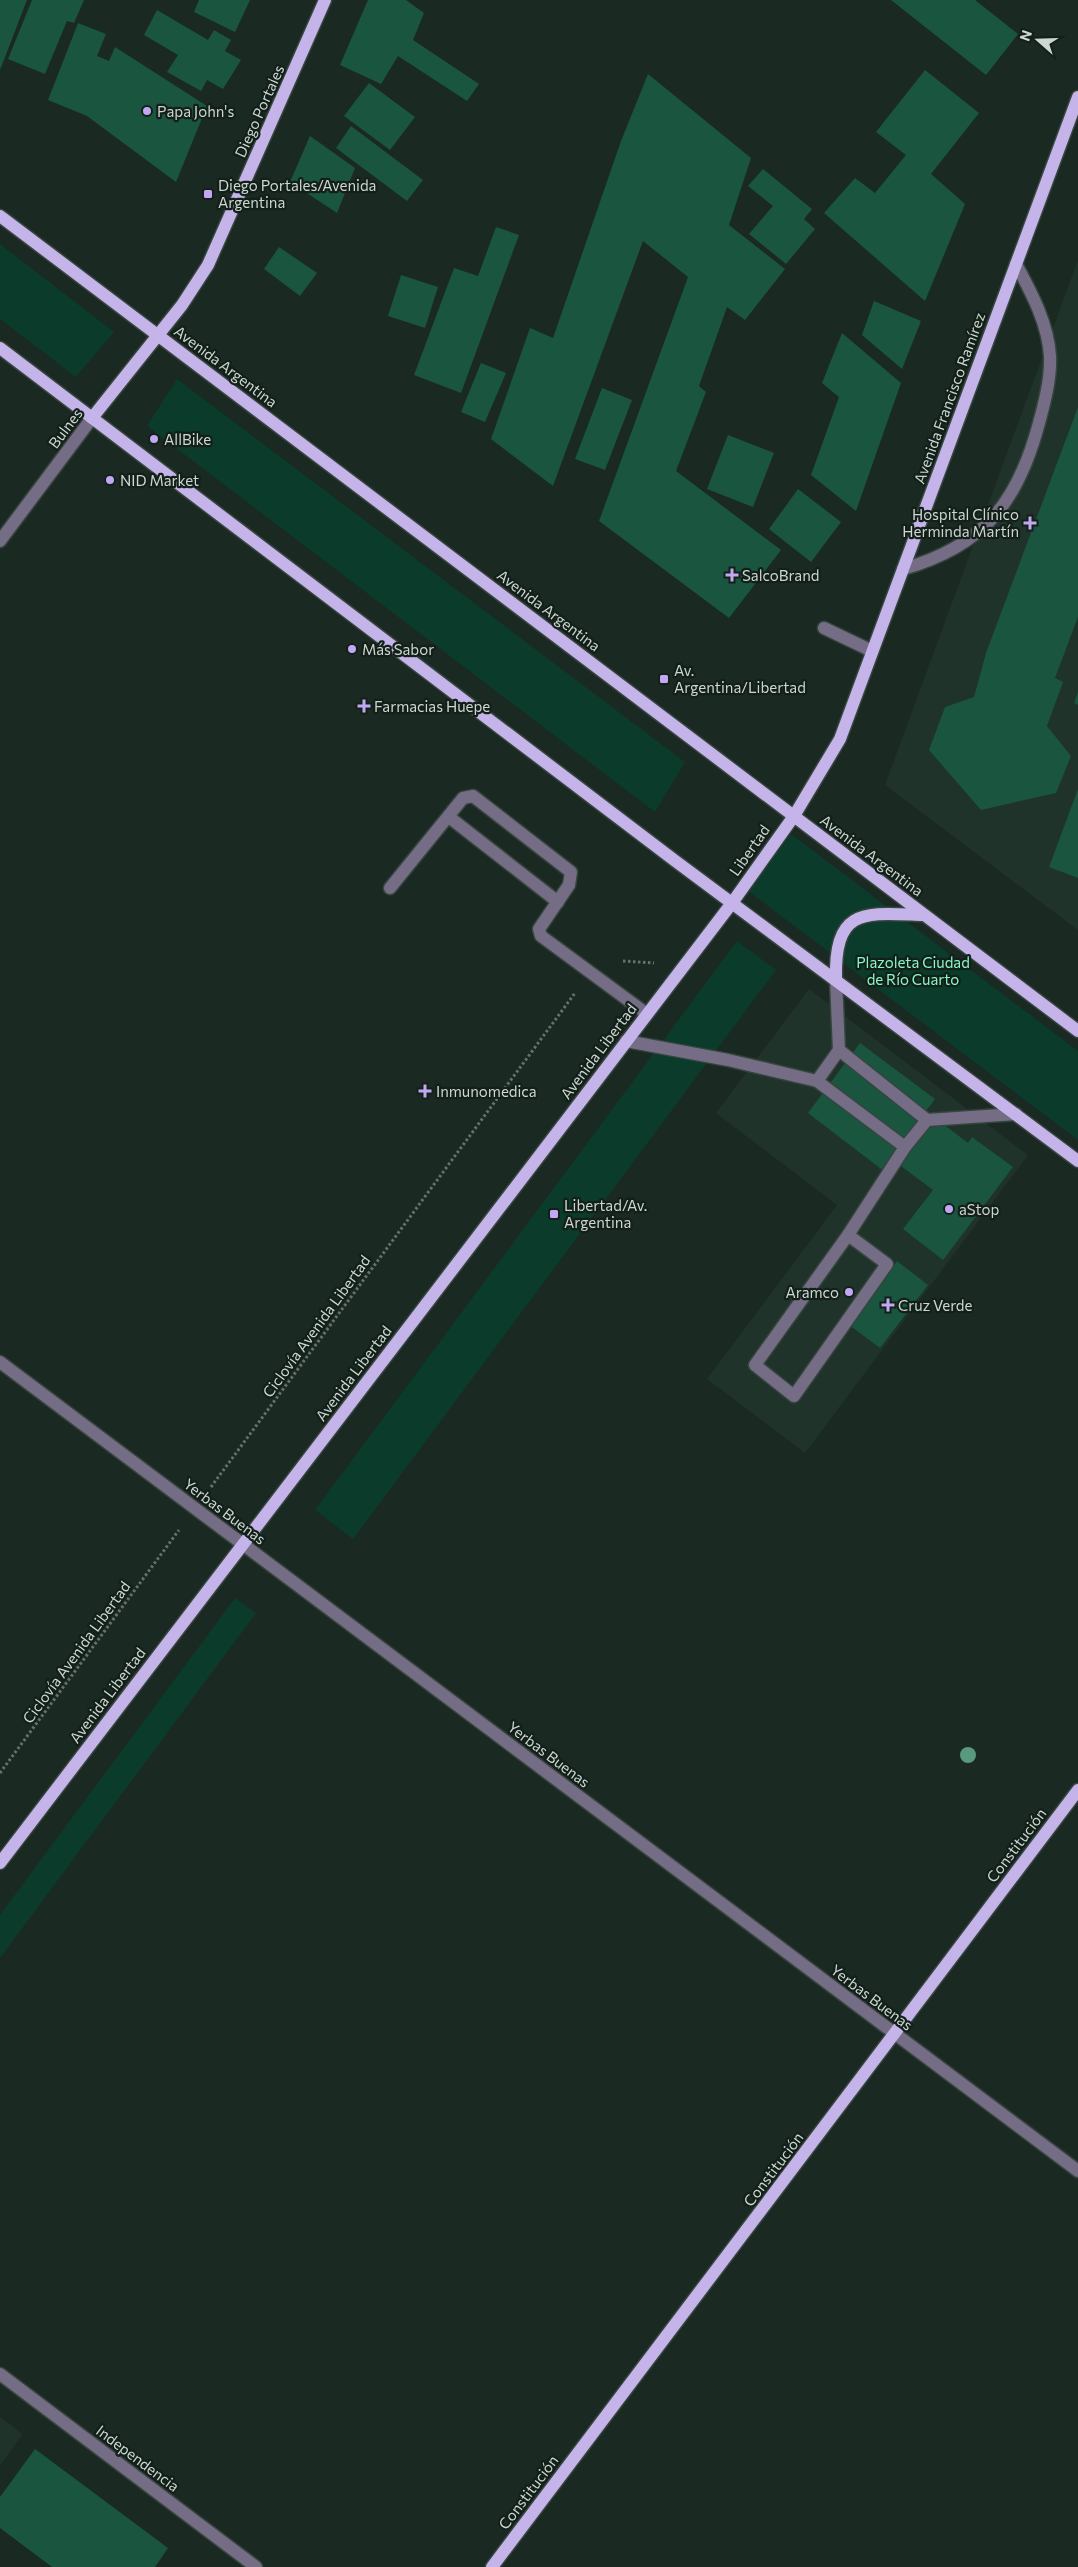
<svg xmlns="http://www.w3.org/2000/svg" width="1078" height="2567" viewBox="0 0 1078 2567" font-family="Commissioner,sans-serif">
<rect width="100%" height="100%" fill="#1b2923"/>
<g fill="#1f332a">
<path d="M1078,260v670l-193,-145z"/>
<path d="M809,989l219,166 -223,298 -98,-74 130,-174 -121,-92z"/>
<path d="M0,2417l23,17 -23,31z"/>
</g>
<g fill="#0b3b2a">
<path d="M0,244l114,88 -38,45 -76,-58z"/>
<path d="M177,379l508,383 -30,50 -508,-386z"/>
<path d="M791,834l287,217v89l-330,-249z"/>
<path d="M737,941l39,29 -423,569 -38,-29z"/>
<path d="M235,1598l21,15 -256,345v-43z"/>
</g>
<g fill="#19553f">
<path d="M0,0h27l-27,70z"/>
<path d="M32,0h52l-10,23 -7,-2 -22,53 -37,-15z"/>
<path d="M199,0h51l-15,32 -41,-20z"/>
<path d="M368,0h38l18,13 -11,27 66,44 -12,17 -69,-45 -17,28 -41,-19z"/>
<path d="M891,0h84l43,34 -32,41z"/>
<path d="M157,10l51,30 6,-10 17,10 -6,11 16,9 -18,29 -16,-9 -6,11 -34,-19 11,-17 -34,-20z"/>
<path d="M78,23l28,11 -9,22 12,5 6,-14 92,59 -31,76 -89,-66 -39,-16z"/>
<path d="M925,70l54,43 -48,61 34,30 -40,97 -101,-88 31,-35 20,15 31,-38 -30,-23z"/>
<path d="M648,74l103,84 -22,67 56,44 -40,51 -18,-13 -28,79 7,6 -30,79 105,79 -52,68 -130,-97 89,-244 -45,-36 -90,245 -62,-47 39,-111 23,10 68,-197z"/>
<path d="M369,83l46,34 -25,33 -46,-34z"/>
<path d="M351,126l72,54 -16,21 -71,-53z"/>
<path d="M310,136l45,32 -18,45 -47,-31z"/>
<path d="M763,169l49,40 -8,10 11,10 -29,35 -37,-30 24,-28 -25,-20z"/>
<path d="M496,227l23,8 -58,158 -47,-18 40,-107 24,8z"/>
<path d="M279,247l38,26 -17,23 -36,-27z"/>
<path d="M401,275l37,12 -13,41 -37,-12z"/>
<path d="M874,301l47,20 -19,48 -40,-34z"/>
<path d="M842,333l59,50 -45,128 -45,-36 28,-78 -17,-14z"/>
<path d="M481,363l25,10 -21,49 -24,-10z"/>
<path d="M602,388l30,12 -27,70 -30,-11z"/>
<path d="M1078,407v210l-23,61 8,4 -16,44 24,30 -15,37 -75,17 -52,-60 16,-43 29,-10 12,-44z"/>
<path d="M728,435l46,18 -21,54 -46,-18z"/>
<path d="M798,489l43,33 -30,40 -42,-33z"/>
<path d="M1078,692v13l-4,-2z"/>
<path d="M1078,789v89l-29,-11z"/>
<path d="M860,1043l75,56 -9,12 42,32 4,-6 41,30 -70,93 -40,-31 30,-39 -40,-30 -8,12 -77,-59z"/>
<path d="M897,1261l31,24 -48,63 -31,-23z"/>
<path d="M35,2449l133,99 -13,19h-103l-52,-39v-31z"/>
</g>
<g fill="none" stroke-linecap="round" stroke-linejoin="round">
<g stroke="#37453f" stroke-width="15">
<g id="minor">
<path d="M0,541l92,-123"/>
<path d="M903,569c81,-23 115,-67 136,-146 6,-22 12,-45 11,-67 -2,-33 -19,-64 -34,-92"/>
<path d="M824,628l48,23"/>
<path d="M449,817l109,85"/>
<path d="M390,888l73,-90 10,-2 98,76 -2,13 -30,44 2,7 106,78"/>
<path d="M836,980l3,70 88,70 89,-6"/>
<path d="M626,1041l102,19 89,21 88,66 22,-27"/>
<path d="M817,1081l22,-31"/>
<path d="M848,1235l39,29 -93,132 -39,-31 93,-130 57,-88"/>
<path d="M0,1362l1078,809"/>
<path d="M0,2374l256,193"/>
</g>
</g>
<g stroke="#37453f" stroke-width="15">
<g id="major">
<path d="M0,216l1078,815"/>
<path d="M0,348l674,512 404,301"/>
<path d="M92,418l90,-113 26,-40 117,-265"/>
<path d="M836,980c-2,-74 29,-67 88,-65"/>
<path d="M0,1863l732,-960 62,-87 46,-77 238,-642"/>
<path d="M492,2567l586,-777"/>
</g>
</g>
<g stroke="#66726d" stroke-width="3" stroke-dasharray="2.5 2.5" stroke-linecap="butt">
<path d="M623,961l31,2"/>
<path d="M211,1487l364,-494"/>
<path d="M0,1773l179,-243"/>
</g>
<use href="#minor" stroke="#756d86" stroke-width="12"/>
<use href="#major" stroke="#c5b4e9" stroke-width="12"/>
</g>
<circle fill="#589a7e" cx="968" cy="1755" r="8"/>
<g fill="#c2a8f3" stroke="#122019" stroke-width="2">
<circle cx="147" cy="111" r="5"/>
<rect x="203" y="189" width="10" height="10" rx="2.5"/>
<circle cx="154" cy="439" r="5"/>
<circle cx="110" cy="480" r="5"/>
<path d="M1027.5 515.5h5v5h5v5h-5v5h-5v-5h-5v-5h5z"/>
<path d="M729.5 567.5h5v5h5v5h-5v5h-5v-5h-5v-5h5z"/>
<circle cx="352" cy="649" r="5"/>
<rect x="659" y="674" width="10" height="10" rx="2.5"/>
<path d="M361.5 698.5h5v5h5v5h-5v5h-5v-5h-5v-5h5z"/>
<path d="M422.5 1083.5h5v5h5v5h-5v5h-5v-5h-5v-5h5z"/>
<circle cx="949" cy="1209" r="5"/>
<rect x="549" y="1209" width="10" height="10" rx="2.5"/>
<circle cx="849" cy="1292" r="5"/>
<path d="M885.5 1297.5h5v5h5v5h-5v5h-5v-5h-5v-5h5z"/>
</g>
<g text-anchor="middle" dominant-baseline="central" stroke-width="4.5" stroke-linejoin="round" paint-order="stroke">
<g font-size="15" fill="#cdd6d1" stroke="#122019" text-anchor="start">
<text x="157" y="111">Papa John's</text>
<text x="218" y="185">Diego Portales/Avenida<tspan x="218" dy="17">Argentina</tspan></text>
<text x="164" y="439">AllBike</text>
<text x="120" y="480">NID Market</text>
<text x="1019" y="514" text-anchor="end">Hospital Clínico<tspan x="1019" dy="17">Herminda Martín</tspan></text>
<text x="742" y="575">SalcoBrand</text>
<text x="362" y="649">Más Sabor</text>
<text x="674" y="670">Av.<tspan x="674" dy="17">Argentina/Libertad</tspan></text>
<text x="374" y="706">Farmacias Huepe</text>
<text x="436" y="1091">Inmunomedica</text>
<text x="564" y="1205">Libertad/Av.<tspan x="564" dy="17">Argentina</tspan></text>
<text x="959" y="1209">aStop</text>
<text x="839" y="1292" text-anchor="end">Aramco</text>
<text x="898" y="1305">Cruz Verde</text>
</g>
<g font-size="15" fill="#cdd6d1" stroke="#122019">
<text transform="translate(259 111) rotate(-66)">Diego Portales</text>
<text transform="translate(226 366) rotate(37)">Avenida Argentina</text>
<text transform="translate(949 398) rotate(-70)">Avenida Francisco Ramírez</text>
<text transform="translate(65 428) rotate(-53)">Bulnes</text>
<text transform="translate(549 610) rotate(37)">Avenida Argentina</text>
<text transform="translate(749 850) rotate(-55)">Libertad</text>
<text transform="translate(872 855) rotate(37)">Avenida Argentina</text>
<text transform="translate(598 1051) rotate(-53)">Avenida Libertad</text>
<text transform="translate(316 1326) rotate(-54)">Ciclovía Avenida Libertad</text>
<text transform="translate(353 1373) rotate(-53)">Avenida Libertad</text>
<text transform="translate(225 1511) rotate(37)">Yerbas Buenas</text>
<text transform="translate(76 1652) rotate(-54)">Ciclovía Avenida Libertad</text>
<text transform="translate(107 1695) rotate(-53)">Avenida Libertad</text>
<text transform="translate(549 1754) rotate(37)">Yerbas Buenas</text>
<text transform="translate(1016 1845) rotate(-53)">Constitución</text>
<text transform="translate(872 1997) rotate(37)">Yerbas Buenas</text>
<text transform="translate(773 2169) rotate(-53)">Constitución</text>
<text transform="translate(138 2458) rotate(37)">Independencia</text>
<text transform="translate(528 2492) rotate(-53)">Constitución</text>
</g>
<g font-size="15" fill="#8af6c8" stroke="#122019">
<text x="913" y="962">Plazoleta Ciudad<tspan x="913" dy="17">de Río Cuarto</tspan></text>
</g>
</g>
<g transform="translate(1038 40) rotate(290)" stroke="#122019" stroke-width="4" paint-order="stroke">
<path d="M0-4L9 19L0 12L-9 19Z" fill="#cdd6d1"/>
<text y="-8" font-size="14" font-weight="bold" text-anchor="middle" fill="#cdd6d1">N</text>
</g>
</svg>
